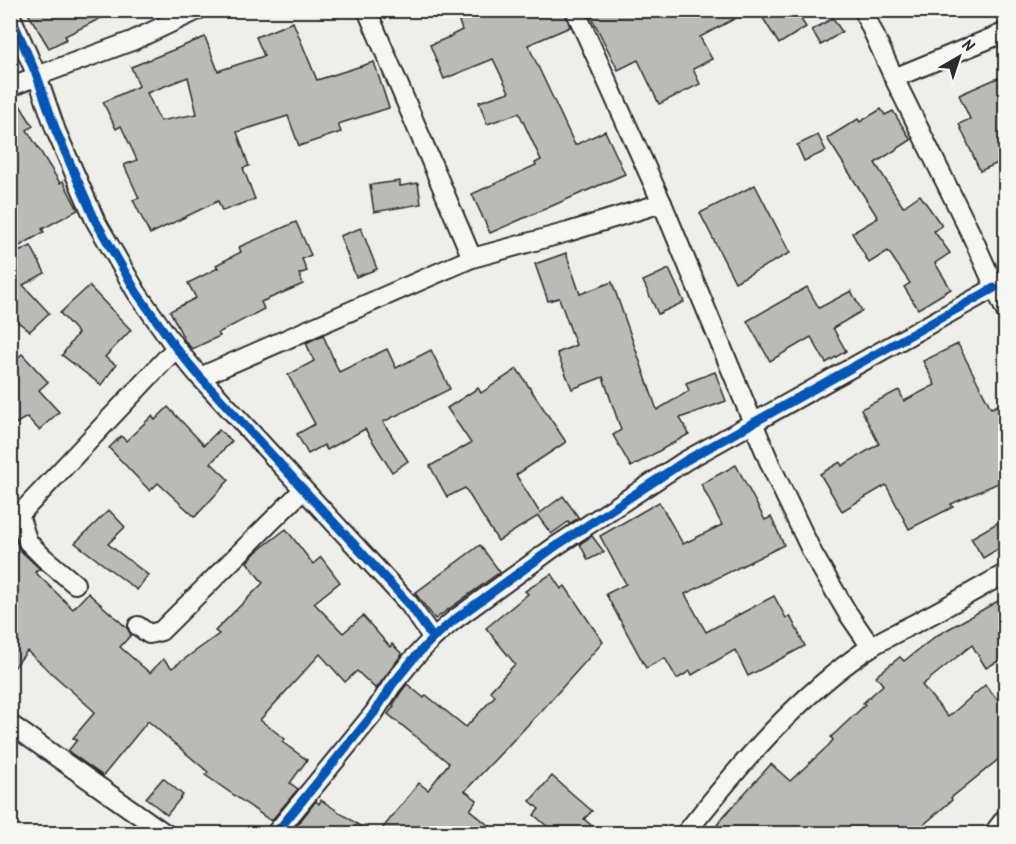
<svg xmlns="http://www.w3.org/2000/svg" width="1016" height="844" viewBox="0 0 1016 844" font-family="Kalam,sans-serif">
<rect width="100%" height="100%" fill="#eeeeea"/>
<filter id="ink" filterUnits="userSpaceOnUse"><feTurbulence type="fractalNoise" baseFrequency=".0167" numOctaves="2"/><feDisplacementMap in="SourceGraphic" scale="12" xChannelSelector="R" yChannelSelector="G"/><feConvolveMatrix kernelMatrix="1 2 1 2 8 2 1 2 1" color-interpolation-filters="sRGB"/></filter>
<g filter="url(#ink)">
<g fill="#babab7" stroke="#2b2b2b" stroke-width="1.5" fill-rule="evenodd">
<path d="M26,10h91l-52,26 2,3 -18,9z"/>
<path d="M455,10h109l6,17 -42,18 47,100 30,-14 20,43 -135,59 -18,-39 64,-29 -1,-2 6,-3 -22,-47 -32,11 -8,-22 30,-10 -16,-33 -49,20 -14,-34 22,-9v-1l10,-5z"/>
<path d="M588,10h163l-51,27 12,22 -19,10 7,15 -41,20 -21,-44 -20,10z"/>
<path d="M758,10h37l11,17 -27,17z"/>
<path d="M833,18l9,14 -21,13 -9,-15z"/>
<path d="M293,22l24,58 57,-18 15,46 -51,16 3,8 -42,14 -11,-30 -51,16 12,34 -6,2 12,31 -33,12 -4,-10 -68,33 -17,-34 6,-2 -15,-33 13,-5 -16,-34 -5,3 -13,-27 36,-16 -8,-19 74,-30 13,34 46,-15 -8,-19zM188,77l9,37 -37,7 -13,-28z"/>
<path d="M1000,77l5,13v70l-25,11 -21,-47 11,-5 -11,-24z"/>
<path d="M15,97l18,29 -6,4 33,53 3,-2 15,29 -36,19 2,3 -26,15 -8,-14v-135z"/>
<path d="M881,109l4,6 8,-4 18,29 -36,23 28,44 17,-12 22,31 -8,5 16,22 -15,10 16,26 -33,20 -14,-22 6,-4 -22,-32 -19,12 -17,-30 26,-15 -51,-80 31,-19 2,3z"/>
<path d="M818,135l8,16 -22,10 -7,-16z"/>
<path d="M400,181v5l18,-3 3,21 -47,8 -4,-27z"/>
<path d="M755,185l35,68 -55,29 -35,-69z"/>
<path d="M296,222l15,33 -9,4 5,12 -8,3 4,10 -42,18 3,7 -46,24 2,3 -28,13 -7,-8 -15,-30 26,-13 -8,-15 30,-15 -2,-3 25,-13 -2,-5z"/>
<path d="M361,228l16,41 -21,8 -16,-41z"/>
<path d="M31,246l14,27 -22,12 26,28 -19,18 -20,-15v-60z"/>
<path d="M566,253l14,41 32,-12 45,128 32,-19 -3,-8 29,-11 11,29 -46,17 9,16 -58,33 -18,-32 8,-5 -18,-53 -31,12 -15,-36 19,-8 -17,-47 -11,3 -13,-37z"/>
<path d="M669,269l15,33 -26,12 -15,-33z"/>
<path d="M89,286l42,44 -26,27 11,8 -15,20 -39,-30 16,-22 -18,-20z"/>
<path d="M807,287l12,21 32,-17 11,20 -29,17 13,23 -20,12 -15,-26 -41,24 -23,-40z"/>
<path d="M323,335l16,37 48,-23 9,19 35,-18 19,39 -67,33 25,39 -16,11 -27,-43 -38,21 -3,-5 -16,9 -11,-20 18,-10 -27,-49 26,-14 -8,-18z"/>
<path d="M958,344l33,64 8,-3 6,13v62l-54,24 2,3 -44,22 -23,-44 -44,26 -22,-37 20,-12 2,4 37,-22 -18,-35 38,-19 5,11 31,-16 -12,-24z"/>
<path d="M22,354l26,28 -9,8 20,22 -20,18 -12,-13 -17,10v-63z"/>
<path d="M517,369l49,73 -50,33 24,38 23,-17 16,22 -10,6 -1,-2 -17,12 -13,-18 -40,25 -33,-53 -18,9 -17,-31 41,-23 -24,-35 31,-20 3,5z"/>
<path d="M168,407l36,38 15,-15 13,11 -21,22 18,17 -34,37 -37,-34 -8,8 -41,-43 12,-12 5,5 26,-25 3,4z"/>
<path d="M736,465l29,55 6,-3 13,28 -99,49 21,38 68,-36 12,22 4,-2 15,30 -57,30 -13,-26 -43,25 -2,-4 -13,8 -12,-21 -19,10 -40,-74 20,-10 -26,-48 59,-34 24,42 39,-19 -21,-41z"/>
<path d="M109,510l16,17 -17,17 40,31 -11,15 -62,-47z"/>
<path d="M997,523l8,14v8l-22,13 -12,-20z"/>
<path d="M286,529l27,35 8,-7 19,25 -26,21 29,30 20,-17 27,31 2,-3 10,10 -26,35 -19,-18 -12,11 -25,-28 -60,66 25,19 -3,3 25,18 -17,23 8,6 -27,32 -66,-46 3,-3 -60,-51 -45,55 -35,-25 9,-11 -4,-2 22,-26 -68,-61 -17,22v-140h3l7,17 20,19 -5,3 38,37 15,-16 39,35 4,7 -11,12 30,26 13,-14 9,9 47,-34 -4,-3 48,-48 -16,-21 9,-10z"/>
<path d="M592,536l12,16 -16,8 -8,-16z"/>
<path d="M480,545l20,27 -65,47 -20,-26z"/>
<path d="M551,574l10,15 4,-3 38,56 -59,66 -79,83 12,9 -7,10 29,24h-121l41,-51 9,7 21,-27 -61,-49 6,-8 -1,-1 8,-13 6,-8 17,14 2,-3 40,32 29,-31 -5,-5 25,-27 -29,-36 42,-34 -3,-3z"/>
<path d="M1005,597v60l-19,11 -14,-23 -50,40 26,32 37,-32 20,23v46l-54,44 1,2 -39,34h-202l11,-16 49,-54 19,17 38,-35 5,-6 -2,-3 34,-32 -2,-2 20,-18 -7,-9 24,-19 4,4 32,-25z"/>
<path d="M552,776l40,35 -8,8 17,15h-45l-22,-19 5,-6 -9,-8z"/>
<path d="M163,778l20,17 -16,20 -21,-17z"/>
<path d="M321,800l51,34h-82l26,-33 3,3z"/>
</g>
<g fill="none" stroke-linecap="round" stroke-linejoin="round">
<g stroke="#2b2b2b" stroke-width="22">
<g id="street">
<path d="M367,10l105,248"/>
<path d="M575,10l87,193 109,263 42,88 34,58 24,35"/>
<path d="M863,10l31,68 78,158 34,76"/>
<path d="M10,14l27,62 19,55 39,89 42,73 39,55 24,29 209,227 24,34"/>
<path d="M894,78l112,-46"/>
<path d="M10,87l27,-11 95,-35 66,-31"/>
<path d="M200,377l272,-119 96,-26 94,-29"/>
<path d="M19,515l9,27 16,16 31,26"/>
<path d="M10,522l9,-7 157,-167"/>
<path d="M138,626l11,8 12,-3 142,-141"/>
<path d="M10,724l156,110"/>
<path d="M275,834l99,-121 18,-28 21,-26 20,-21 21,-18 99,-72 132,-87 309,-173"/>
<path d="M685,834c54,-68 111,-137 184,-186 17,-11 38,-20 56,-30 27,-14 54,-30 81,-45"/>
<path d="M993,834l13,-17"/>
</g>
</g>
<use href="#street" stroke="#f6f6f2" stroke-width="18"/>
<g stroke="#f6f6f2" stroke-width="13">
<g id="cycleway">
<path d="M10,14l27,62 19,55 39,89 42,73 39,55 24,29 209,227 24,34"/>
<path d="M275,834l99,-121 18,-28 21,-26 20,-21 21,-18 99,-72 132,-87 309,-173"/>
</g>
</g>
<use href="#cycleway" stroke="#0057b8" stroke-width="9"/>
</g>
</g>
<rect width="1016" height="844" fill="none" stroke="#f6f6f2" stroke-width="36"/>
<rect x="18" y="18" width="980" height="808" fill="none" stroke="#2b2b2b" stroke-width="2" filter="url(#ink)"/>
<g transform="translate(959 57) rotate(39)" stroke="#f6f6f2" stroke-width="4.5" paint-order="stroke">
<path d="M0-4.5L10 22L0 15L-10 22Z" fill="#2b2b2b"/>
<text y="-9" font-size="16" font-weight="bold" text-anchor="middle" fill="#2b2b2b">N</text>
</g>
</svg>
